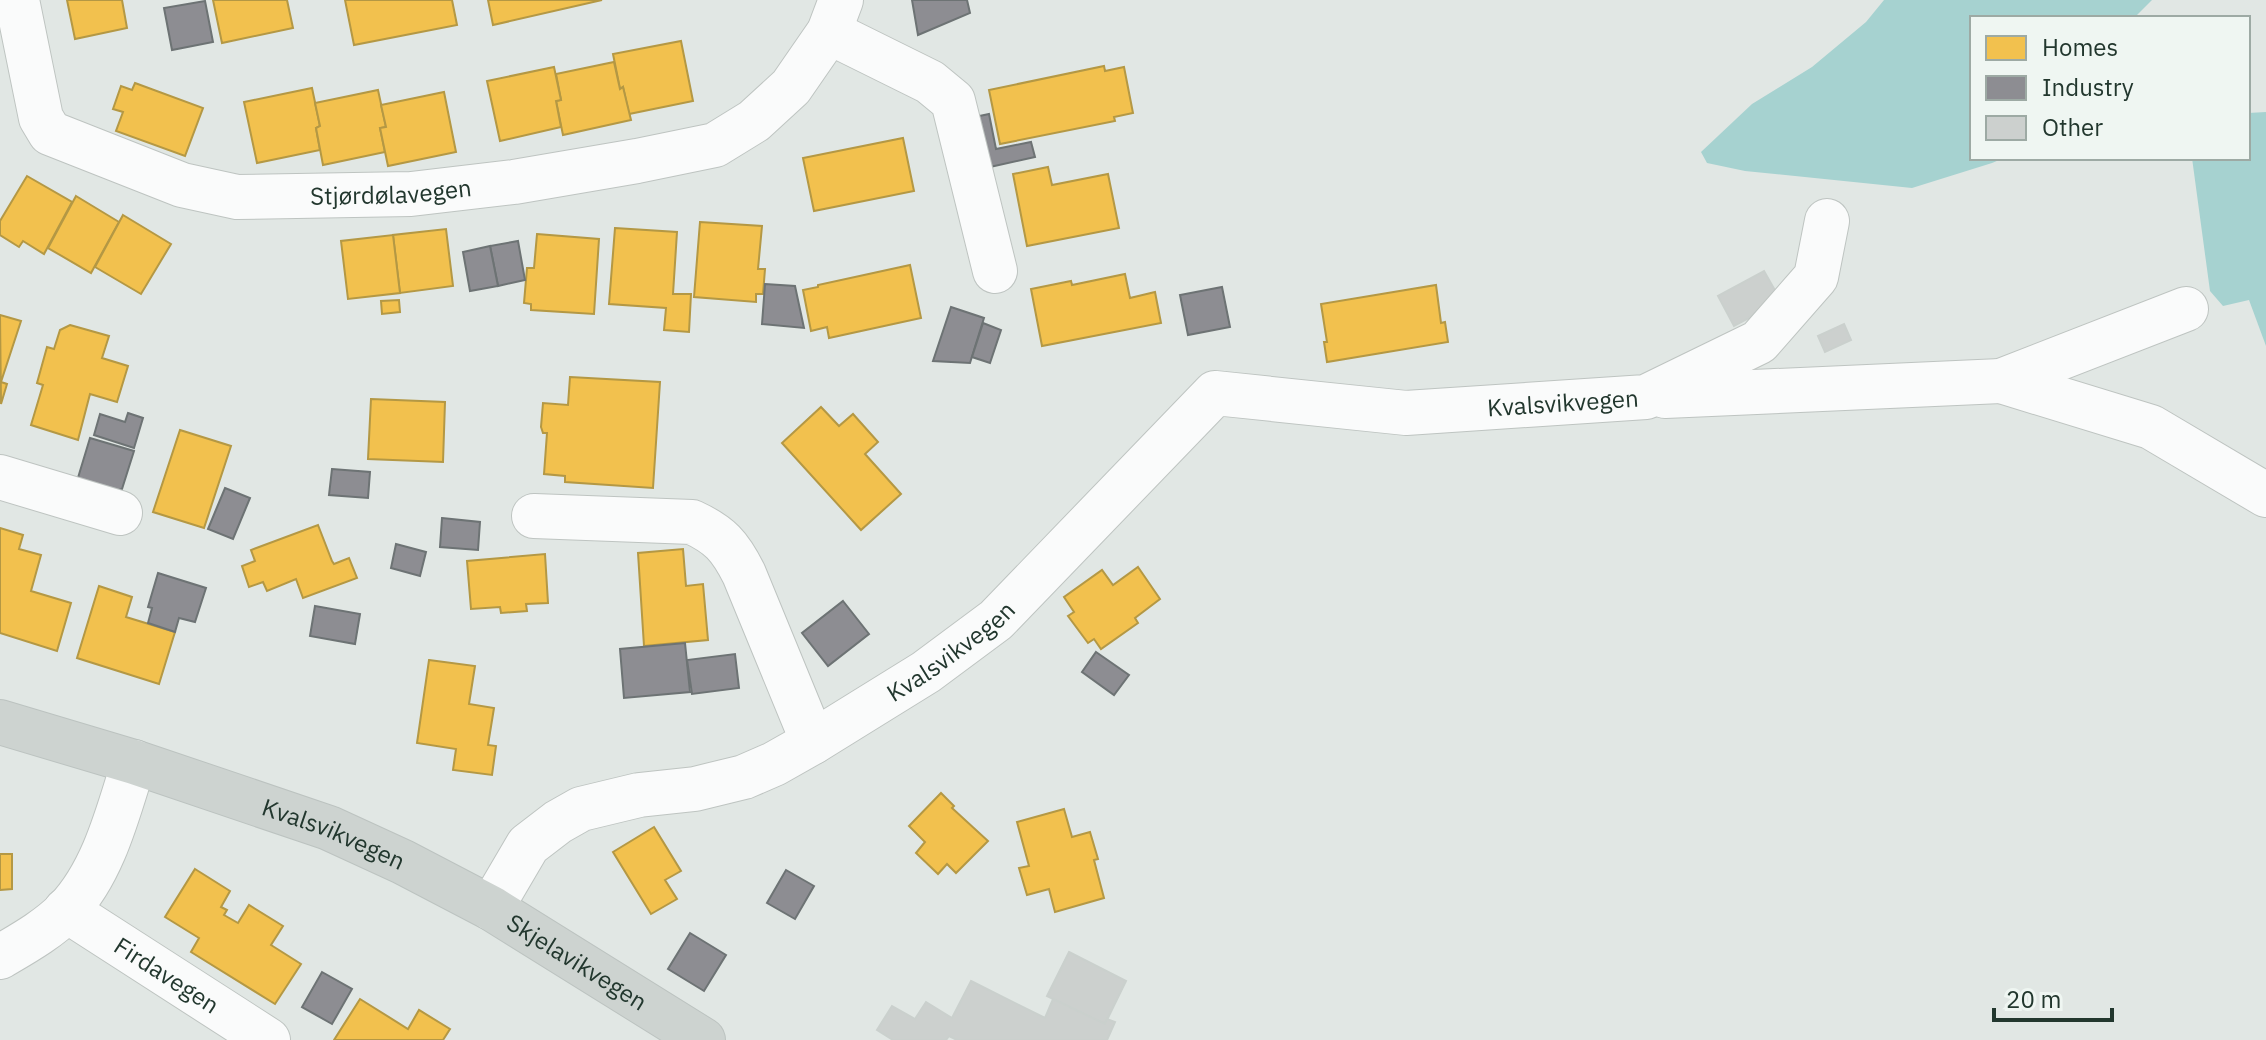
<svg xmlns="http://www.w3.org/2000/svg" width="2266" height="1040" viewBox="0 0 2266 1040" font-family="'IBM Plex Sans',sans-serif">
<rect width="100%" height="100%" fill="#e1e7e4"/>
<g fill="#a6d2d0">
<path d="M1884,0h268l-18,18h-162v140h32l-12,5 -80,25 -167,-17 -38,-8 -6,-11 51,-48 60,-37 54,-45z"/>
<path d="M2266,112v234l-17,-46 -26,6 -13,-15 -18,-133h56v-45z"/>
</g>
<g fill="#f2c14e" stroke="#b49844" stroke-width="2">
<path d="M67,0h55l5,28 -52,11z"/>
<path d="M213,0h74l6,28 -71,15z"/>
<path d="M345,0h107l5,25 -103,20z"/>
<path d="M488,0h114l-109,25z"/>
<path d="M681,41l12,60 -64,13 -6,-27 -3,2 -7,-35z"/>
<path d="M614,62l6,27 3,-2 8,33 -68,15 -7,-34 5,-1 -5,-26z"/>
<path d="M1104,66l1,5 19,-4 9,46 -19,4 1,4 -115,23 -11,-54z"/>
<path d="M554,67l7,33 -5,1 5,26 -61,14 -13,-60z"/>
<path d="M135,83l68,25 -18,48 -69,-25 7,-19 -10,-3 8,-23 11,4z"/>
<path d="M312,88l8,38 -4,2 4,22 -63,13 -13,-61z"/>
<path d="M378,90l8,37 -6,1 5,24 -62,13 -7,-37 4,-2 -5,-23z"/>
<path d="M444,92l12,60 -68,14 -8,-38 6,-1 -5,-22z"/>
<path d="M903,138l11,53 -100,20 -11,-53z"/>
<path d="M1048,167l4,18 56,-11 11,54 -92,18 -14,-72z"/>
<path d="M27,176l45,26 -28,52 -21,-13 -4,6 -19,-12v-14z"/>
<path d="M76,196l43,26 -28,51 -43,-25z"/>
<path d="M123,215l48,29 -30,50 -46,-27z"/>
<path d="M700,222l62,4 -4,43h7l-2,25h-7v8l-62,-5z"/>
<path d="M615,228l62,4 -4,62h18l-2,38 -25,-2 2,-22 -57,-4z"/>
<path d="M446,229l7,57 -53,7 -7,-58z"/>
<path d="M537,234l62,5 -5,75 -63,-4v-6l-7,-1 3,-35h7z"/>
<path d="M393,235l7,58 -52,6 -7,-58z"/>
<path d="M910,265l11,53 -92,20 -2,-11 -16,4 -8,-41 15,-3v-2z"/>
<path d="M1125,274l5,24 25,-6 6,31 -119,23 -11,-57 40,-8 1,4z"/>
<path d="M1436,285l5,38 4,-1 3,20 -121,20 -3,-20h3l-6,-38z"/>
<path d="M399,300l1,12 -18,2 -1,-13z"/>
<path d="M0,315l21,6 -20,61 6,2 -6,20z"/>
<path d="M70,325l39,11 -7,22 26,8 -11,36 -27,-8 -12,46 -47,-15 12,-40 -6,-2 10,-36 7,2 6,-19z"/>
<path d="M570,377l90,5 -7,106 -88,-6v-6l-21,-2 3,-41h-4l-2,-6 2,-24 25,2z"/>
<path d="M371,399l74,3 -2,60 -75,-3z"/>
<path d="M821,407l18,19 14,-12 25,28 -13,12 36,40 -40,36 -79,-87z"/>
<path d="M180,430l51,16 -27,82 -51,-16z"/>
<path d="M318,525l14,36 2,3 15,-6 8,20 -54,20 -7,-19 -29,12 -4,-9 -14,5 -7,-21 13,-5 -4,-11z"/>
<path d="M0,528l23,7 -4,14 22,6 -10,36 40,12 -14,48 -57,-18z"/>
<path d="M683,549l3,37 17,-2 5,56 -64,6 -6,-93z"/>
<path d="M545,554l3,49 -22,1 1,7 -26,2 -1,-6 -29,2 -4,-48z"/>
<path d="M1138,567l22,32 -25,19 3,5 -37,26 -7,-10 -6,4 -20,-27 6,-4 -10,-15 38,-27 11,15z"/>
<path d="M99,586l33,11 -6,20 49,15 -16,52 -82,-26z"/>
<path d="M429,660l46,6 -6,38 25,4 -6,37 8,1 -4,29 -39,-5 3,-21 -39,-6z"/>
<path d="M941,793l13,13 -2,2 36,33 -32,32 -9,-9 -9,10 -22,-21 9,-11 -16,-16z"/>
<path d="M1064,809l8,28 18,-5 8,27 -4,1 10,38 -49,14 -6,-23 -22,6 -8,-27 10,-2 -12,-44z"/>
<path d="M654,827l27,44 -16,9 12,19 -26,15 -38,-62z"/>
<path d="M0,854h12v35l-12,1z"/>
<path d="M195,869l35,22 -9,16 6,3 -3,5 14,8 11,-18 34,21 -12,19 30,19 -26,40 -84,-52 8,-14 -34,-21z"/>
<path d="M360,999l48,30 11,-19 31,19 -7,11h-109z"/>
</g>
<g fill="#8d8d92" stroke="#6d7374" stroke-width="2">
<path d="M912,0h55l3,13 -52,22z"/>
<path d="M205,1l8,41 -41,8 -8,-42z"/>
<path d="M989,114l7,35 35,-7 4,15 -54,12 -11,-51z"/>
<path d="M518,241l7,39 -27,6 -8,-40z"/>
<path d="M490,246l8,40 -28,5 -7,-39z"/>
<path d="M765,284l30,2 9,42 -42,-4z"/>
<path d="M1222,287l8,40 -42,8 -8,-40z"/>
<path d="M951,307l33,11 -14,45 -37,-2z"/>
<path d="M983,323l18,7 -11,33 -18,-6z"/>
<path d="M128,413l15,5 -9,30 -40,-13 6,-21 25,8z"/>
<path d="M90,438l44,13 -12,38 -8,3 -37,-11z"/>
<path d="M332,469l38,3 -2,26 -39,-3z"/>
<path d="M225,488l25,10 -17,41 -25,-10z"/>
<path d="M442,518l38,4 -2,28 -38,-3z"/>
<path d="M396,544l30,8 -6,24 -29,-8z"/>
<path d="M158,573l48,15 -11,34 -16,-4 -4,14 -27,-9 4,-15 -4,-1z"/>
<path d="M843,601l26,33 -41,32 -26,-33z"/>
<path d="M315,606l45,8 -5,30 -45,-8z"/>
<path d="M685,643l5,49 -66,6 -4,-49z"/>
<path d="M1096,652l33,23 -15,20 -32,-23z"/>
<path d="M735,654l4,34 -47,6 -5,-34z"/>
<path d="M786,870l28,16 -19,33 -28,-16z"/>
<path d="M690,933l36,22 -22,36 -36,-22z"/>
<path d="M322,972l30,17 -20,35 -30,-17z"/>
</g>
<g fill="#ccd0ce" stroke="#cad0cd" stroke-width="2">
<path d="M1764,271l17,30 -47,25 -16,-30z"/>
<path d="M1844,324l7,16 -26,12 -7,-16z"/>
<path d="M1069,952l57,29 -21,43 -58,-28z"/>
<path d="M971,981l74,37 8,-19 52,25 2,-5 8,3 -8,18h-150l-8,-4 -3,4h-53l-16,-10 15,-24 23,13 11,-17 26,16z"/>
</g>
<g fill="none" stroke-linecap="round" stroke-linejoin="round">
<g stroke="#bec4c1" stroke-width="46">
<g id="minor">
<path id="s1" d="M17,0l24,118 9,15 132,52 55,12 174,-3 103,-12 123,-21 78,-16 39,-24 37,-34 38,-55 12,-32"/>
<path d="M829,32l101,50 23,19 42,170"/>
<path d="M2001,381l150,46 115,68"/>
<path d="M1665,396l336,-15 185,-72"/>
<path d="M0,477l120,36"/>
<path d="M534,516l158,6c28,13 38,24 52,52l69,168"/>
<path id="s2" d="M491,908l37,-63 30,-23 23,-13 58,-14 56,-6 49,-12 30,-13 39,-22 113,-70 70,-52 219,-227 191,20 240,-16 113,-55 57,-65 11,-56"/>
<path id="s3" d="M66,910l202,130"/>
<path d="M0,957c22,-13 49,-28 67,-47 37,-39 51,-98 67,-148"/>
</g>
</g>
<g stroke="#bcc3c0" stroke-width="46">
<g id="major">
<path id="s4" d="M0,722l134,40 195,66 74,34 88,46 212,132"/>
</g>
</g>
<use href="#minor" stroke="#fafbfb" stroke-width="44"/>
<use href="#major" stroke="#cdd3d0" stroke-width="44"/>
</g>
<g text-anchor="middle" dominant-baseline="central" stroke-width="8" stroke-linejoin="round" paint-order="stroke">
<g font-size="24" fill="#22372e" stroke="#eff6f2">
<text stroke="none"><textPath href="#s1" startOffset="490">Stjørdølavegen</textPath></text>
<text stroke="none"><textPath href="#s2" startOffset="1266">Kvalsvikvegen</textPath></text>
<text stroke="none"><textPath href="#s2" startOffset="546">Kvalsvikvegen</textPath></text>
<text stroke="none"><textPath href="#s4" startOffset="352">Kvalsvikvegen</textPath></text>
<text stroke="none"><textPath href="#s4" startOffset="628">Skjelavikvegen</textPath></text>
<text stroke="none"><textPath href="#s3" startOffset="120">Firdavegen</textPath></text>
</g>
</g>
<rect x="1970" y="16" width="280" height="144" fill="#eff6f2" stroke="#9daaa4" stroke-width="2"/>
<rect x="1986" y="36" width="40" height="24" fill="#f2c14e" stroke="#9daaa4" stroke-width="2"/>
<text x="2042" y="56" font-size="24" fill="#22372e">Homes</text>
<rect x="1986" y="76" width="40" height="24" fill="#8d8d92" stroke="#9daaa4" stroke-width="2"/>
<text x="2042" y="96" font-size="24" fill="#22372e">Industry</text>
<rect x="1986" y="116" width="40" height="24" fill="#ccd0ce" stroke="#9daaa4" stroke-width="2"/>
<text x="2042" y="136" font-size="24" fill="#22372e">Other</text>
<path d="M1994 1008v12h118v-12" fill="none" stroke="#22372e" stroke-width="4"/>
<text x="2006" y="1008" font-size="24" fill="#22372e" stroke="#eff6f2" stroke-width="6" paint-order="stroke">20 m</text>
</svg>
